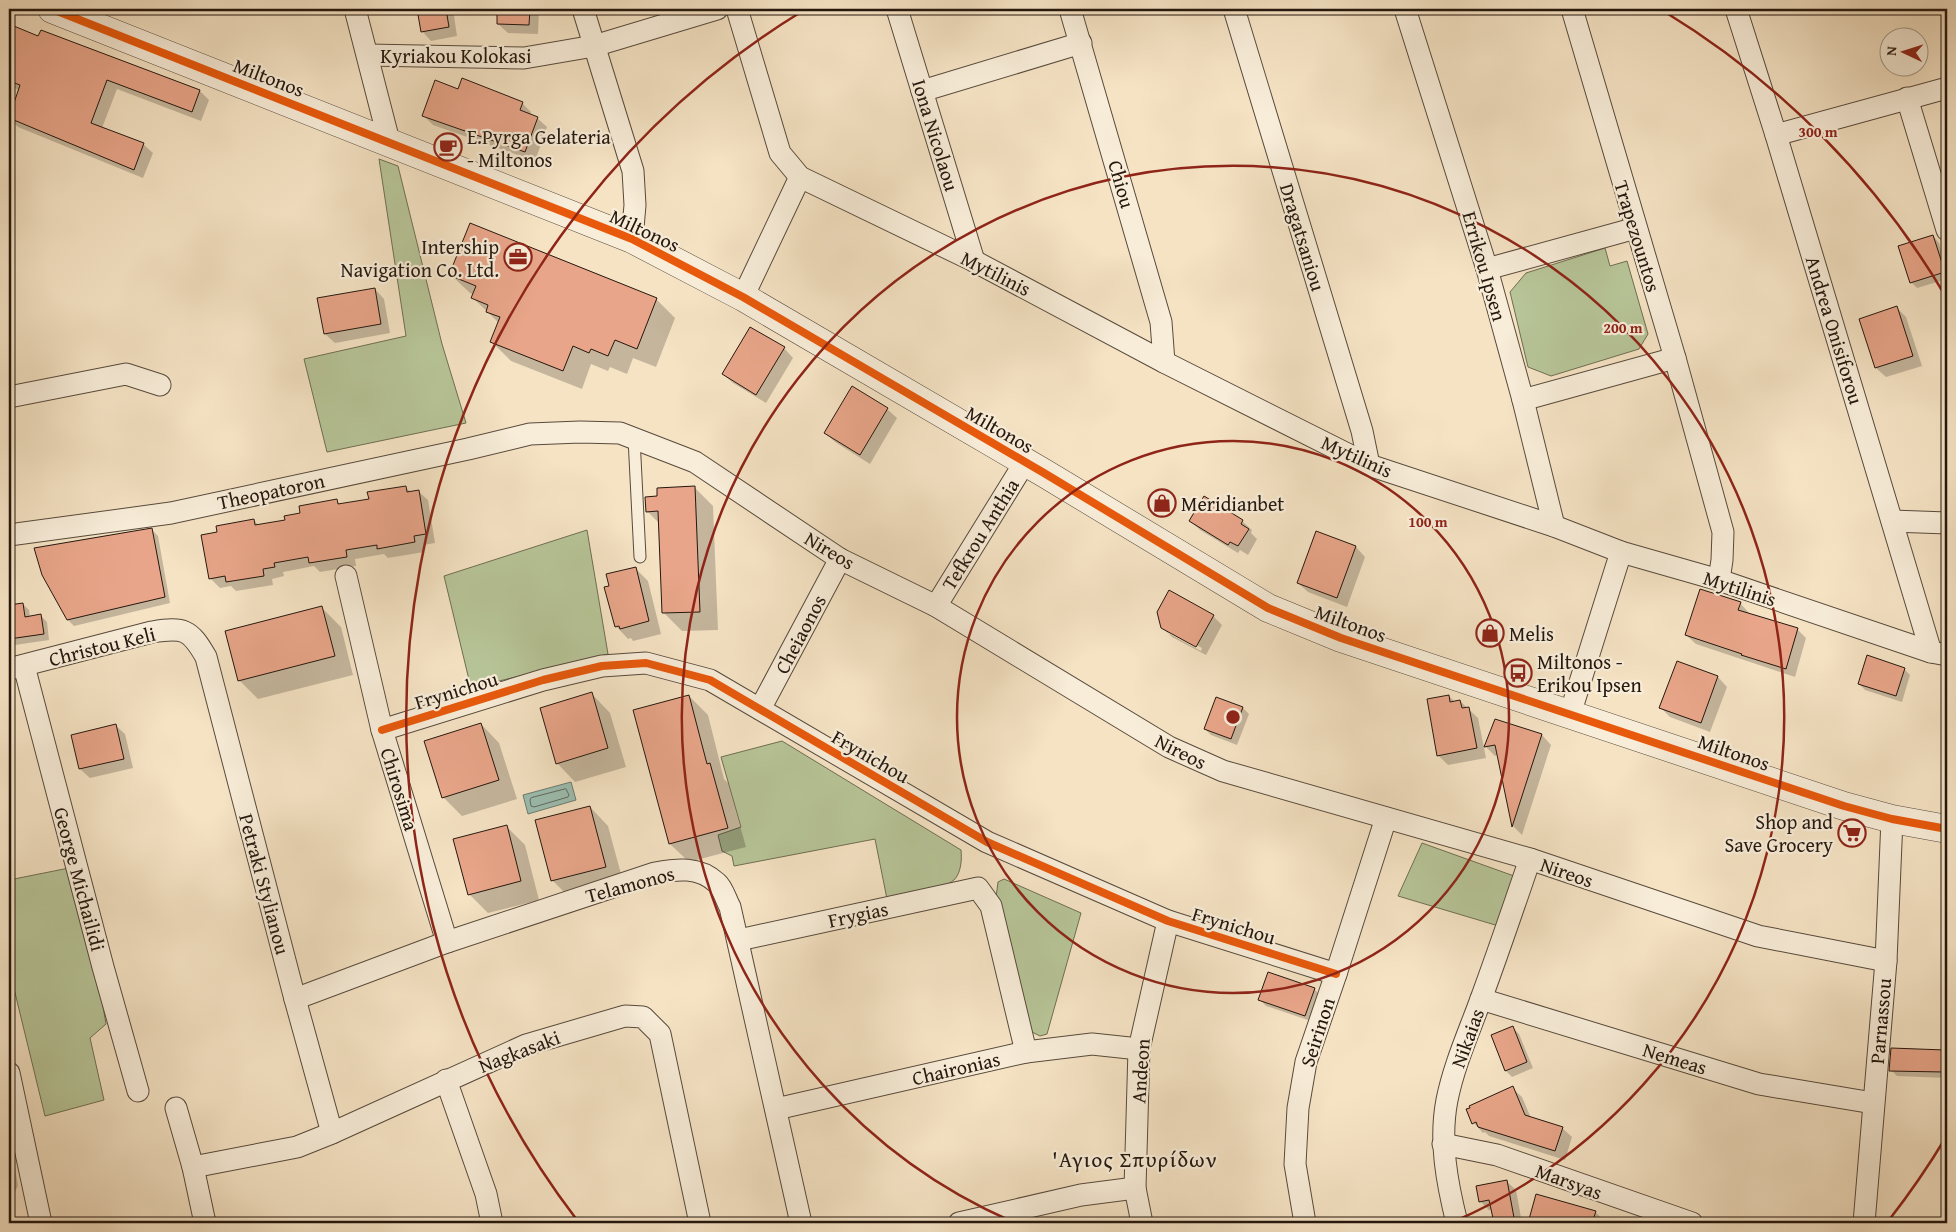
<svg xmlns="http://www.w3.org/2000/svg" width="1956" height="1232" viewBox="0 0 1956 1232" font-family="'Gentium Book Plus',serif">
<rect width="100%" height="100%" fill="#f5e3c4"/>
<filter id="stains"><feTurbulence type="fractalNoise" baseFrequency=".004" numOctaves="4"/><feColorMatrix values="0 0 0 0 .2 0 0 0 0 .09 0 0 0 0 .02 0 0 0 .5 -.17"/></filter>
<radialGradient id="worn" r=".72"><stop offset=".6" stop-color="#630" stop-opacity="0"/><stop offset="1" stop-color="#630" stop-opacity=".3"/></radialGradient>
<g fill="#b7c598" stroke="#6e6e53">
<path d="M379,159l19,7 44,178 24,79 -139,29 -23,-93 102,-23z"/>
<path d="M1605,248l5,18 17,-5 21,73 -9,15 -88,27 -23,-9 -18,-75 16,-19z"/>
<path d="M587,530l21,124 -137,34 -27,-112z"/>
<path d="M782,741l179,109c1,10 0,23 -7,30 -13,11 -49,15 -67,19l-12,-60 -141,27 -2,-10 -10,-5 -4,-16 23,-8 -20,-70z"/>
<path d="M1422,843l92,33 -12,51 -104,-31z"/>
<path d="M69,868l29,109 8,47 -16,14 14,62 -59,16 -36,-148v-88z"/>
<path d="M1004,879l77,34 -34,121 -7,2 -8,-4 -36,-134 2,-16z"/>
</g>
<path fill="#9cbeb1" stroke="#6c7b70" d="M571,782l5,18 -48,14 -5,-19z"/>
<g fill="#0003" fill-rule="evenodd">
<path d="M418,9h35l4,27 -26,5 -9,-10z"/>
<path d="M498,9h41l-1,25 -30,-1 -10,-9z"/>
<path d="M9,26l191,65 9,9 -8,21 -84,-32 -15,39 41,16 10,9 -10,25 -125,-51 -9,-9 10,-28 -10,-4z"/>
<path d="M459,90l63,13 9,9 -1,3 7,3 10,9 -12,34 -102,-36 -9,-9z"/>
<path d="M1947,117v10l-2,-9z"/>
<path d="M1933,236l6,7 8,27v9l-30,9 -6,-6z"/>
<path d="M451,275l205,24 19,19 -19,49 -23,-9 -6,16 -17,-7 -2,4 -17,-7 -9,25 -71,-28 -19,-19 7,-19 -26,-25 1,-3 -4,-2z"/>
<path d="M375,289l9,10 6,34 -55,10 -10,-9z"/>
<path d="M1897,308l9,9 16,49 -36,11 -10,-9 -15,-48z"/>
<path d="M784,348l9,10 -27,45 -33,-20 -10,-9z"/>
<path d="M852,388l35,21 10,9 -27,46 -35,-22 -10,-9z"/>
<path d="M405,487l6,5 7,-1 10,9 7,43 -12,2 1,7 -36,6 -4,-4 -29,5 1,7 -36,6 -6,-6 -31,6 1,4 -12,3 1,6 -37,6 -5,-5 -11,2 -10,-10 8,-45 36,-13 5,6 27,-5 51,-20 4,4 29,-5z"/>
<path d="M694,487l19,19 5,124 -36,1 -18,-18 -4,-89 -13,-13 12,-13z"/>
<path d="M1190,521h52l10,9 -1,3 6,6 -9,16 -8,-5 -2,3 -38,-23z"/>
<path d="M152,530l6,6 12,67 -96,23 -6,-6z"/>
<path d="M1317,533l39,14 9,10 -18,50 -39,-15 -10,-9z"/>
<path d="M635,568l13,13 13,53 -28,7 -2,-3 -3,1 -12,-13 -5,-40z"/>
<path d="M1740,603l9,10v2l48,14 9,9 -11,39 -99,-33 -10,-9z"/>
<path d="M23,604l6,6 1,7 11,-1 6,6 2,18 -34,5 -6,-6v-33z"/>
<path d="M322,608l19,19 12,48 -95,24 -19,-19z"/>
<path d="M1213,616l9,9 -16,30 -34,-18 -10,-10zM1168,630l34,18 -1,3 -33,-18z"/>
<path d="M1678,663l40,14 9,10 -17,45 -40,-15 -9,-9z"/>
<path d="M1904,669l6,6 -8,27 -37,-12 -6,-6z"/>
<path d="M592,694l18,19 16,54 -51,15 -18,-19z"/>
<path d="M689,696l19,19 16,64 4,4 18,64 -57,15 -19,-18z"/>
<path d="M1449,696l6,6 5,-1 18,17 8,40 -38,7 -10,-10z"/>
<path d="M1217,698l26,10 6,6 -12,31 -26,-10 -6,-6z"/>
<path d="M1496,720l46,15 9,10 -29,90 -9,-9 -15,-71 -3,1 -9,-9z"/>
<path d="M481,724l18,19 18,56 -55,17 -19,-19z"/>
<path d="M115,725l10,9 8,34 -43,10 -10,-9 -8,-33z"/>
<path d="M590,807l18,19 16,59 -53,14 -19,-19z"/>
<path d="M506,826l19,19 14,55 -51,13 -19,-19z"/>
<path d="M1314,989l6,6 -9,26 -45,-15 -6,-6z"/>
<path d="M1513,1028l6,6 14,34 -21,9 -6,-6z"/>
<path d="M1944,1051l3,3v24l-50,-2 -6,-6z"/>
<path d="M1512,1088l10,9 9,21 31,10 10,9 -7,23 -76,-24 -4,-4 -2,1 -9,-10z"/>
<path d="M9,1144l3,4 6,38 -6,11 -3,-3z"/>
<path d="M1506,1181l10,9 6,33h-27l-3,-13h-3l-9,-9z"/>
<path d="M1595,1212l10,9 -1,2h-72l-2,-2z"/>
</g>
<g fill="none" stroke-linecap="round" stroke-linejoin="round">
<path stroke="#606a60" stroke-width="1" d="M566,789l3,6 -1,2 -34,10 -3,-1 -1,-6 1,-2z"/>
</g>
<g fill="#e8a589" stroke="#24170e">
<path d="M417,9h29l3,18 -28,5z"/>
<path d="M497,9h33l-1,16 -32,-1z"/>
<path d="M9,24l29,12 3,-6 159,60 -8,22 -85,-32 -16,43 53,20 -10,27 -125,-52 11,-33 -11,-4z"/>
<path d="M462,78l61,24 -3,8 18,7 -13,35 -103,-36 13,-36 23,9z"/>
<path d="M470,223l187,75 -20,51 -22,-9 -7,16 -17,-7 -2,4 -16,-7 -10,25 -73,-29 10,-25 -14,-5 2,-7 -17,-7 5,-12 -27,-11z"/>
<path d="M1933,235l12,37 -35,11 -12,-37z"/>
<path d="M375,288l6,36 -57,10 -7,-36z"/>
<path d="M1897,306l16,50 -38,12 -16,-49z"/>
<path d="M750,327l35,20 -29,48 -34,-21z"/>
<path d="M852,386l36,22 -28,47 -36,-22z"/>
<path d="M406,486l1,6 12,-2 7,44 -12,2 1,6 -38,7v-4l-31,5 1,7 -38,6 -1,-6 -34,6 1,4 -12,2 1,7 -38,6 -1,-6 -16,3 -8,-44 16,-3 -1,-6 38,-7 1,6 30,-5 -1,-4 16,-3 -1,-7 38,-7 1,5 31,-5 -2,-7z"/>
<path d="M695,486l5,126 -38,1 -4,-102 -12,1 -1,-15 12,-1v-8z"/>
<path d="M1204,496l39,24 -2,4 8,5 -11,17 -8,-4 -2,3 -39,-24z"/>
<path d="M152,528l13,69 -98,23 -25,-45 -8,-27z"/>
<path d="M1316,531l40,15 -19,52 -40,-15z"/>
<path d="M636,567l13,54 -29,8 -1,-3 -4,1 -11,-40 5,-1 -3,-12z"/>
<path d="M1700,589l41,13 -3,8 60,18 -12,41 -45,-14 1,-1 -57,-19z"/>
<path d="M1169,590l45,25 -18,32 -35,-19 -4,-16z"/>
<path d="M23,603l2,14 16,-3 3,20 -35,5v-34z"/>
<path d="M322,606l13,50 -97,25 -13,-50z"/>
<path d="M1867,655l38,13 -9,28 -38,-12z"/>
<path d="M1677,661l41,15 -17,47 -42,-15z"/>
<path d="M592,692l16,56 -52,16 -16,-56z"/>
<path d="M689,695l18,69 3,-1 18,65 -59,16 -36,-134z"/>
<path d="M1449,695l1,7 10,-2 2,8 7,-1 8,41 -40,8 -10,-57z"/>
<path d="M1216,697l27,10 -12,32 -27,-10z"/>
<path d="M1495,719l47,15 -30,93 -17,-82 -11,2z"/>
<path d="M481,723l18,57 -57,18 -18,-57z"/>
<path d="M116,724l8,35 -45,10 -8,-34z"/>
<path d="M590,806l16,61 -55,14 -16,-61z"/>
<path d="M507,825l14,56 -53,14 -15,-56z"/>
<path d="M1268,972l47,16 -10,28 -47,-16z"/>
<path d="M1513,1026l14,36 -22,9 -14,-36z"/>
<path d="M1891,1048l54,2 -1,22 -55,-1z"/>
<path d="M1513,1086l12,29 38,12 -8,24 -77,-24 -2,-5 -4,2 -6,-15 4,-1 -1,-2z"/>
<path d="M1507,1180l8,43h-21l-5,-23 -10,2 -3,-16z"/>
<path d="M1536,1194l60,17 -4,12h-64z"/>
</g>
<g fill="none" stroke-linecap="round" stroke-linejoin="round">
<g stroke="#584a3c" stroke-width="13">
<path id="service" d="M634,438l6,119"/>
</g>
<g stroke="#584a3c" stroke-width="23">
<g id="minor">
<path d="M355,9l34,132"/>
<path d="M583,9l50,162 2,34 -3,34"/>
<path d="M737,9l43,144 20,24 174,84 190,101 205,103 185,61 67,26 98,28 212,72 16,3"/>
<path d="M897,9l77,252"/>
<path d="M1070,9l91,313 3,40"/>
<path d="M1234,9l128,422 7,34"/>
<path d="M1405,9l82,260 36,131 31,126"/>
<path d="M1572,9l103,349 48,174 -1,28 -3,20"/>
<path d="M1736,9l40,126 155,517"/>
<path d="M368,55l156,3 70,-12 123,-37"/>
<path d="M922,91l159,-48"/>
<path d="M1907,98l40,132"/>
<path d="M1776,135l171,-47"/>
<path d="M1487,269l149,-41"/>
<path d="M743,297l57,-120"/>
<path d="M9,397l117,-23 34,11"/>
<path d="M1523,400l152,-42"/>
<path d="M1892,521l55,2"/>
<path d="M9,535l162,-22 297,-64 62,-15 50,-2 40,1 75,29 145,97 96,47 233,141 54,24 307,88 228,77 128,25"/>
<path d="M346,576l36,154 65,212"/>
<path d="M936,606l89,-144"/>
<path d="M24,666l79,301 35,124"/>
<path d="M9,669l143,-37c32,-5 38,-3 54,25l89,342 37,134"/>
<path d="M760,709l80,-150"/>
<path d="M1570,714l51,-162"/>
<path d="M382,730l161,-50 59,-14 44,-3 64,17 277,162 181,79 168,53"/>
<path d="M739,940l239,-52 13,18 35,146"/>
<path d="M295,999l152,-57 208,-69c22,-4 44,-7 62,10 6,5 9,17 13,24l71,316"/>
<path d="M1481,999l278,85 114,19"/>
<path d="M9,1073l32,150"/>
<path d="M446,1080l40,114 6,29"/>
<path d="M176,1108l17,59 12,56"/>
<path d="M776,1109l250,-57 66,-8 47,5"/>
<path d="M1443,1144l54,11 195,68"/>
<path d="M193,1167l104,-20 35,-14 194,-88 99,-29 18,1 17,17 40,189"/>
<path d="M959,1223l122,-28 54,-7"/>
<path d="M1142,1223l-7,-35 4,-139 29,-128"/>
<path d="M1305,1223l-10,-59 3,-56 8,-46 30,-88 50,-156"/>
<path d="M1457,1223c-10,-40 -18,-82 -10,-123 7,-35 22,-68 34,-101 17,-46 33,-93 49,-140"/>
<path d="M1864,1223l22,-262 6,-142"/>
</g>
</g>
<g stroke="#584a3c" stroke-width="29">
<path id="tertiary" d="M52,9l580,230 111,58 301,176 224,135 73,30 503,168 48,13 55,10"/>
</g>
<use href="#service" stroke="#f8edd9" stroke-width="11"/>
<use href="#minor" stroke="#f8edd9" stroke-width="21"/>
<use href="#tertiary" stroke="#f8edd9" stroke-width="28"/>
<g stroke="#f8edd9" stroke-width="11">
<g id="cycleway">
<path d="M52,9l580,230 111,58 301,176 224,135 73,30 503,168 48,13 55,10"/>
<path d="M382,730l161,-50 59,-14 44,-3 64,17 277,162 181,79 168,53"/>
</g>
</g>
<use href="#cycleway" stroke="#e8590c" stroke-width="8"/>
</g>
<g fill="none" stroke="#8f2418" stroke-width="2.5">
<circle cx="1233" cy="717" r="276"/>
<path d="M1013 1222A551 551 0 1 1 1453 1222"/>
<path d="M1946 1137A827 827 0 0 1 1889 1220M577 1220A827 827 0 0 1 801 12M1665 12A827 827 0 0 1 1946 297"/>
</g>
<defs>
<g id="cafe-ring" transform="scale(1.4375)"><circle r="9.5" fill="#f8edd9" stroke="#8f2418" stroke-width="1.5"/><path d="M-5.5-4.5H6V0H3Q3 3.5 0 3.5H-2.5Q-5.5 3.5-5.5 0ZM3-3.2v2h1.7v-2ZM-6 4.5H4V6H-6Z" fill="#8f2418"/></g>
<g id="office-ring" transform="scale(1.4375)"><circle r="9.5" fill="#f8edd9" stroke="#8f2418" stroke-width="1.5"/><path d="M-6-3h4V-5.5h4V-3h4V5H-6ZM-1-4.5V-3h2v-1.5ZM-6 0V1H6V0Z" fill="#8f2418"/></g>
<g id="shop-ring" transform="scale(1.4375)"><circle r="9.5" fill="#f8edd9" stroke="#8f2418" stroke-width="1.5"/><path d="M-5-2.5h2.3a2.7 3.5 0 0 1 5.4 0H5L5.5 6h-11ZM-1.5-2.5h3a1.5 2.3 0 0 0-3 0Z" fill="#8f2418"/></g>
<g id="bus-ring" transform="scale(1.4375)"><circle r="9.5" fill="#f8edd9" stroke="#8f2418" stroke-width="1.5"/><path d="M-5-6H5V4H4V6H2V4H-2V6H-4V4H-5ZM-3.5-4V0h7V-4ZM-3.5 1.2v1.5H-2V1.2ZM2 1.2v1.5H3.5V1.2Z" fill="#8f2418"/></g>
<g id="supermarket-ring" transform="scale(1.4375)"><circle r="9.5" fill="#f8edd9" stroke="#8f2418" stroke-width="1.5"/><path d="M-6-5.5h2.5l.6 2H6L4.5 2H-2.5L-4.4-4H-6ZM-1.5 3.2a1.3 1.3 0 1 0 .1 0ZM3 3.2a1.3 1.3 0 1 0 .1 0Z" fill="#8f2418"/></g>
</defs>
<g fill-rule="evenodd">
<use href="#cafe-ring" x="448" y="147"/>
<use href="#office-ring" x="518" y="257"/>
<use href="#shop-ring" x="1162" y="503"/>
<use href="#shop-ring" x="1490" y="633"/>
<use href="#bus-ring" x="1518" y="673"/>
<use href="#supermarket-ring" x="1852" y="833"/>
</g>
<g text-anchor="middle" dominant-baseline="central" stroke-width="4.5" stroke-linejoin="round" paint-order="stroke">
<g font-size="20" fill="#24170e" stroke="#f8edd9">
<text x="456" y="55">Kyriakou Kolokasi</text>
<text transform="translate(269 77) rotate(21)">Miltonos</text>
<text transform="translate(936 135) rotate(73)">Iona Nicolaou</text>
<text transform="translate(1122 184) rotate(74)">Chiou</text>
<text transform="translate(645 230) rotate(25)">Miltonos</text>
<text transform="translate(1638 236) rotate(73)">Trapezountos</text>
<text transform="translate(1303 237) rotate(73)">Dragatsaniou</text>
<text transform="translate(1485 266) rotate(74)">Errikou Ipsen</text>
<text transform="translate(996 273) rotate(27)">Mytilinis</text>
<text transform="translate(1835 330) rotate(73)">Andrea Onisiforou</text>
<text transform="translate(1000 429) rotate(30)">Miltonos</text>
<text transform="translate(1357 456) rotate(24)">Mytilinis</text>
<text transform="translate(271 491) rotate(-12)">Theopatoron</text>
<text transform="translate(980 534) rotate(-58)">Tefkrou Anthia</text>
<text transform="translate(830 550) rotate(31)">Nireos</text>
<text transform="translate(1740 588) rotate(18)">Mytilinis</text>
<text transform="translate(1351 623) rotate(20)">Miltonos</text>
<text transform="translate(800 634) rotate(-62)">Cheiaonos</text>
<text transform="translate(102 646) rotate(-14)">Christou Keli</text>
<text transform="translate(456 690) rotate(-17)">Frynichou</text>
<text transform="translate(1181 751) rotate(27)">Nireos</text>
<text transform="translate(1734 752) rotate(19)">Miltonos</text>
<text transform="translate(871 756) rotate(30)">Frynichou</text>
<text transform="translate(400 789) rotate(73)">Chirosima</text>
<text transform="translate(1567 872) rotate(19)">Nireos</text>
<text transform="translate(80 879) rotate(75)">George Michailidi</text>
<text transform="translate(265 884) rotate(75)">Petraki Stylianou</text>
<text transform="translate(630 884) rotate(-15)">Telamonos</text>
<text transform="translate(858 914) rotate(-12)">Frygias</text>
<text transform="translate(1234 925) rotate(17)">Frynichou</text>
<text transform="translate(1880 1021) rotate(-85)">Parnassou</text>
<text transform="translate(1317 1032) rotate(-72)">Seirinon</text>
<text transform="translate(1467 1038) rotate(-70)">Nikaias</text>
<text transform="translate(519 1051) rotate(-21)">Nagkasaki</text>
<text transform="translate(1675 1058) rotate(17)">Nemeas</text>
<text transform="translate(956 1068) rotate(-13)">Chaironias</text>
<text transform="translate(1140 1071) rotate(-86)">Andeon</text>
<text transform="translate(1569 1181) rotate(20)">Marsyas</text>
</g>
<g font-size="20" fill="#24170e" stroke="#f8edd9" text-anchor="start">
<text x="467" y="136">E.Pyrga Gelateria<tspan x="467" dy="23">- Miltonos</tspan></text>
<text x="499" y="246" text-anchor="end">Intership<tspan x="499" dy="23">Navigation Co. Ltd.</tspan></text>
<text x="1181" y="503">Meridianbet</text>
<text x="1509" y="633">Melis</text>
<text x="1537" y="661">Miltonos -<tspan x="1537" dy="23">Erikou Ipsen</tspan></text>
<text x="1833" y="821" text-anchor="end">Shop and<tspan x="1833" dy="23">Save Grocery</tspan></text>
</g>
<g font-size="22" letter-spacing="1" fill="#24170e" stroke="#f8edd9">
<text x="1135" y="1159">'Αγιος Σπυρίδων</text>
</g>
</g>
<circle cx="1233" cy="717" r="8" fill="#8f2418" stroke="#f8edd9" stroke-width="2.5"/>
<g font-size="15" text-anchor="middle" font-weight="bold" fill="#8f2418" stroke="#f8edd9" stroke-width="4.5" stroke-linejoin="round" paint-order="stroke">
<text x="1818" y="137">300 m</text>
<text x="1623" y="333">200 m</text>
<text x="1428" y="527">100 m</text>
</g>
<rect width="1956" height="1232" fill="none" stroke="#f5e3c4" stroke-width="30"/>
<rect x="10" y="10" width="1936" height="1212" fill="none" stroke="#24170e" stroke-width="2.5"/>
<rect x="15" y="15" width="1926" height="1202" fill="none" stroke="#24170e"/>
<g transform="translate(1904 52) rotate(274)"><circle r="24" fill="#f8edd9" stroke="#a39788"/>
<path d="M0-4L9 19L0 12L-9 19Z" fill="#8f2418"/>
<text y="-8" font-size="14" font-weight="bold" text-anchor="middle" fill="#24170e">N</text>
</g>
<rect width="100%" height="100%" filter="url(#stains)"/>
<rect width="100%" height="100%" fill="url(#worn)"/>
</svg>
